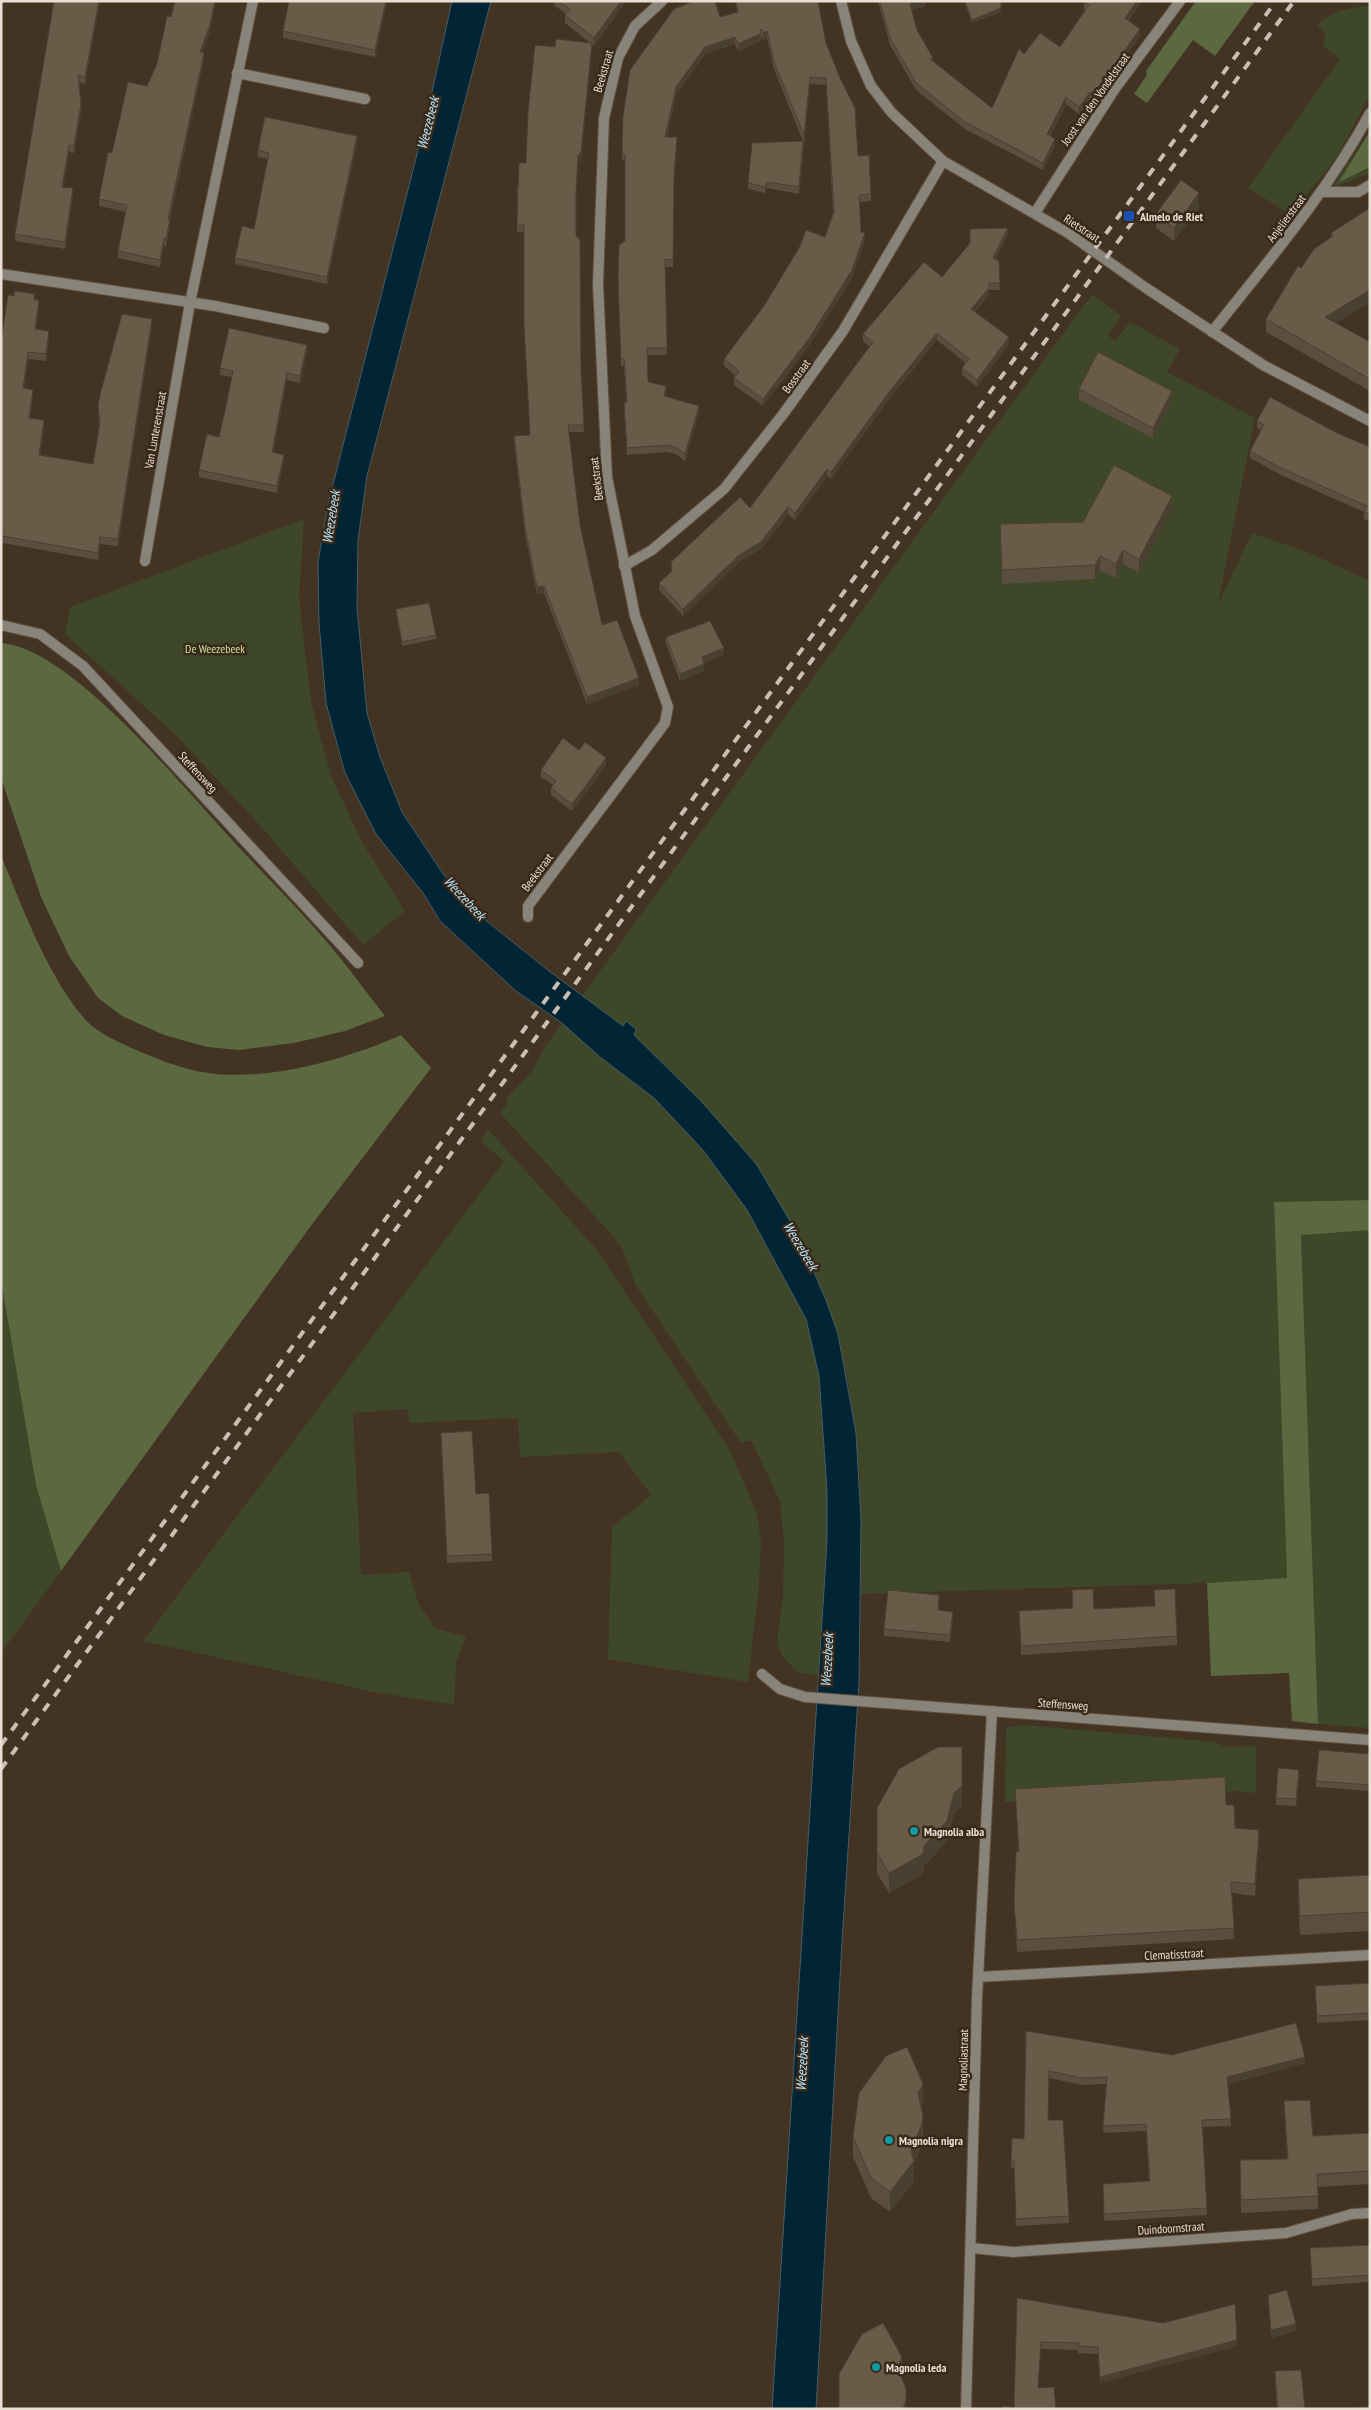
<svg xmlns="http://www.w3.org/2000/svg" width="1371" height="2410" viewBox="0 0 1371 2410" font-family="'PT Sans Narrow',sans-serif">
<rect width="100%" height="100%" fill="#433323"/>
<g fill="#3e4828">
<path d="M1370,6v88l-33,63 -46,58 -43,-27 92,-129 -17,-13 3,-10 -9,-12c18,-13 31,-17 53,-18z"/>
<path d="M1370,130v43l-38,15z"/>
<path d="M1092,294l29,22 -13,19 7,6 15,-19 50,27 -13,23 88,46 -37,186 34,-71 53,18 65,30v619l-96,2 13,376 -80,5 -348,11 1,-117 -11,-90 -11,-53 -81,-169 -56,-64 -67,-66 2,-6 -10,-8 -3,5 -41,-30z"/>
<path d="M304,519l-5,79 12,104 20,74 31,66 43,69 -42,34 -99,-115 -85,-92 -114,-104 5,-27z"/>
<path d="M562,1023l38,34 54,41 49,52 44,60 59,109 13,57 8,114v52l-9,134 -21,-4 -15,-16 -5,-14 6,-47 1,-51 -4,-43 -29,-61 -10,3 -106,-159 -12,-34 -10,-14 -113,-123 8,-11 -3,-2 28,-30 12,-23z"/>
<path d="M488,1129l109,121 132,199 28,64 4,29 -2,43 -11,97 -140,-23 4,-132 39,-32 -32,-43 -99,5 -2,-39 -108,5 -3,-14 -54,4 8,162 48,-3 10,33 16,23 31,9 -10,25 -2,43 -85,-14 -226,-50 361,-480 -23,-19z"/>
<path d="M1370,1230v498l-52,-4 -17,-490z"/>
<path d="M1,1281l35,204 25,86 -60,82z"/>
<path d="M1025,1725l190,17 11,5 30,-1v47l-19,-2 -232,11 1,-75z"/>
</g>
<g fill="#5b6840">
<path d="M1196,1h59l-40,55 -22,-16 -46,63 -13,-9 13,-19 -1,-4z"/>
<path d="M1370,131v36l-31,15z"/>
<path d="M1,643c67,4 177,138 222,187 37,41 78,80 113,123 17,20 32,42 49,63l-40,15 -51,12 -55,7 -32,-3 -43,-12 -42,-19 -24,-18 -29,-42 -28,-59 -40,-119z"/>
<path d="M1,855c21,52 46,119 82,162 12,15 33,24 51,32 21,9 45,19 68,23 62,11 143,-12 199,-37l30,33 -121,159 -249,344 -25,-86 -35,-204z"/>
<path d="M1370,1200v30l-69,5 17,489 -26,-3 -3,-48 -78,3 -4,-93 80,-5 -13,-376z"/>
</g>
<path fill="#012535" stroke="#475d65" d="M452,1h39l-124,475 -9,64 -1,68 10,105 13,44 22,55 42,63 30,36 75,60 74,55 3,-5 10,8 -2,6 67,66 56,64 40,68 29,67 12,34 18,99 5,88 -2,162 -17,258 -26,468h-44l55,-867v-52l-8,-114 -13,-57 -59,-109 -44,-60 -49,-52 -54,-41 -38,-34 -46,-32 -76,-70 -17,-28 -47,-59 -31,-61 -19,-70 -7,-80 -1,-61 10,-58 98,-385z"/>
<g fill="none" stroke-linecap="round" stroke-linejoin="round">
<g stroke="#5e4f3f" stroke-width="12">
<g id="street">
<path d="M841,1l10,40 20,45 21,27 51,48 125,72 78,55 117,77 107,56"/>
<path d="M237,73l128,26"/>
<path d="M1321,192h37l12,-7"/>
<path d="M1035,213l79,-123 66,-89"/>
<path d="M1,274l214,32 109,22"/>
<path d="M1212,332c56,-71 115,-139 158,-219"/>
<path d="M145,561l45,-258 63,-302"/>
<path d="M624,566l28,-16 72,-61 60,-76 59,-82 100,-170"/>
<path d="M1,625l39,9 43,32 275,297"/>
<path d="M528,917v-11l137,-183 3,-16 -33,-91 -28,-139 -9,-193 6,-166 14,-60 17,-32 27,-25"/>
<path d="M762,1674l18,15 25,8 565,43"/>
<path d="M979,1977l391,-22"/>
<path d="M971,2248l42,4 273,-19 66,-19 18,-1"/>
<path d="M966,2409l11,-412 15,-286"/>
</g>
</g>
<use href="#street" stroke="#89847a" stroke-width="10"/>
<g stroke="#cabfb4" stroke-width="4" stroke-dasharray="9 9" stroke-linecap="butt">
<path d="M1,1745l1275,-1744"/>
<path d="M1,1769l1293,-1768"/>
</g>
</g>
<g fill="#5a4e3e">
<path d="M54,1h46l-15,83 -6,-2 2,29 -7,42 -5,-1 -6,35 10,8 -8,54 -50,-8v-7z"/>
<path d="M387,1l-12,56 -92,-19v-7z"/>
<path d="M554,1h72l-32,45 -2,-2 -11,115 -3,3 -2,38v36l5,136 3,60h-15l11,93 22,100 37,60 -52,19 -43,-111 -7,1 -12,-60 -11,-91v-7l16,-1 -6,-105v-98h-7v-44l9,-25 29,-116 35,-4 -25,-20v-8l1,-1 -12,-9z"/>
<path d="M735,1h83l8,42 32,113 13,38v7l-12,1 2,30 4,8 -13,38 -42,66 -47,62 -29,-21v-7l1,-3 -11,-9v-7l101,-122 8,-24 -7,-128 -16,-1 -11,110 -32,-6 -2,5 -17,-4v-6l55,-42 -29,-72 -7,-31 -4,2 -2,-4 -1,5 -22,10 -3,-7 -30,10 -29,40 -9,43 10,7 -3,38 -1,85h-8l2,88h-20l1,27 18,11 -1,3 34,17 -14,48 -9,-7 -9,-2 -40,3 -3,-45v-7l2,-1 -2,-36h-3l-3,-80 7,-45v-79l-3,-3 1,-43 97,-99 17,-5z"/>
<path d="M878,1h48v5l-15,4 6,20 16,31 59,47 32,-54 36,-7 26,-37 -2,-1v-8h58l-13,19 11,16 -47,65 -3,-2 -11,15 -13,-10 -16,32 5,10 -12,24 -78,-41 -49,-39 -26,-45z"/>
<path d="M964,1h37v11l-29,11z"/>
<path d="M171,17l39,15 -8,21 2,7 -34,159v7l-4,20 -2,-1 -4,22 -42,-9v-7l8,-39 -27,-6v-7l13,-46 35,-67 10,-22z"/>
<path d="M357,143l-30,141 -92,-20v-6l19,-29 14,-70 -10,-2v-7z"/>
<path d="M1199,207l-25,34 -18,-13v-14z"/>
<path d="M1370,208v94l-34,21 34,19v49l-104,-59v-13l35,-51 30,-31v-4z"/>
<path d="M1008,235l-12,24 3,2 1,29h-11v5l-14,17 34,32 -32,43 -15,-12v-7l4,-5 -29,-23 -48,59 -58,80 -4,-3 -32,44 -7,-6 -27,35 -22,13 -56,54 -24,-26v-7l12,-11v-10l79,-54 120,-161 -7,-6v-7l79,-57z"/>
<path d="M35,300l4,7 -3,22 13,9 -3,23 -18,-2 -4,29 9,9 -3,21 14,9 -4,28 53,9 6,-39 -1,-20 54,-79 -34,220 -18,-2 -2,16 -95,-17 -2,8v-209z"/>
<path d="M307,351l-7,32 -13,-3 -14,73 11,8 -7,32 -78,-16v-7l20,-33 13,-60 -12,-2v-7z"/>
<path d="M1079,389l93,12 -19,37 -74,-38z"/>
<path d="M1257,421l80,12 33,14v74l-6,-2v-7l-81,-36 -33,-18v-7l11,-21 -4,-2z"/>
<path d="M1172,509l-33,64 -16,-9 -7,14 -16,-8 -5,9 -93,5 -2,-60 83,-2z"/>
<path d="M396,609l40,26v4l-34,7 -6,-33z"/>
<path d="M666,637l58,18 -20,8v8l-24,10 -14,-37z"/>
<path d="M579,750l27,15 -34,46 -21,-16v-7l2,-3 -12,-8v-7z"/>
<path d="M441,1440l35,54 16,60v7l-45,2z"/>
<path d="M1072,1590l22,19 61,-3 -1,-16 23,46v9l-156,10 -2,-44 53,-3z"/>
<path d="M939,1602l-1,8 15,9 -3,23 -66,-6v-7z"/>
<path d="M1370,1754v37l-54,-4v-6z"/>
<path d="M1299,1777l-3,29 -20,-1v-7z"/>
<path d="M1015,1789l211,16 9,23 24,13 -4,55 -23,-3 2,46 -217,13 -3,-49 5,-52z"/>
<path d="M962,1806l-8,7 -7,28 -23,25 -1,8 -34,19 -12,-20v-65z"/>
<path d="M1370,1875v56l-70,4 -2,-37v-19z"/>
<path d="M1370,1983v37l-53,3 -2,-37z"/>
<path d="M1026,2031l146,24 133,8 -77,21 3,42 -29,1 5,88 -103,6 -1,-37 46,-3 -3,-50 -43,2 3,-49 -24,1 -33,-7 -1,42 21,96v7l-53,3 -2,-58h-3l1,-30 12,1z"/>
<path d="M1284,2101l29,35 57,-3v51l-52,3v22l-77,4 -1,-53 47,-1z"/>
<path d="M923,2103l-2,4 2,28 -1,9 -8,20v17l-24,31 -19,-14 -18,-41v-20z"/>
<path d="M1370,2245v37l-58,4 -2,-38z"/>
<path d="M1268,2295l28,36 -25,7z"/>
<path d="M1017,2298l220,48 -137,37 -2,-29 -20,-1v-3l-37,-1 -27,59z"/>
<path d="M1275,2371l30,38h-28l-2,-27z"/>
</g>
<g fill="#4a4032">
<path d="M99,1h1l-15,83v-7z"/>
<path d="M215,1h1l-6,31 -10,27v-7z"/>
<path d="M386,1h1l-12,56v-7z"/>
<path d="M621,1h5l-32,45v-8z"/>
<path d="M918,1h8v5l-16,5v-7z"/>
<path d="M1137,1h5l-17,24v-7z"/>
<path d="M1001,8v4l-29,11v-3z"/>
<path d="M761,29l-1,12 -22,10v-7z"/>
<path d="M1140,29v7l-47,65v-7z"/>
<path d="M767,31v7l-4,2v-7z"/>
<path d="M735,37v7l-30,10 -29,40 -11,50v-7l11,-50 29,-40z"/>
<path d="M592,43v7l-11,109 -3,3v-7z"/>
<path d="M204,53v7l-36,166v-7z"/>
<path d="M810,77v7l-6,58v-7z"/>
<path d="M1090,92v7l-11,15v-7z"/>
<path d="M1066,97v7l-19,37v-7z"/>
<path d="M81,104v7l-7,42v-7z"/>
<path d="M357,136v7l-30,141v-7z"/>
<path d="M1055,139v7l-12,24v-7z"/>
<path d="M803,141v6l-4,47v-7z"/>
<path d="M69,145v7l-7,42v-7z"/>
<path d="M767,182v6l-2,5v-6z"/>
<path d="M73,188v7l-8,54v-7z"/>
<path d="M1199,193v14l-25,34v-13z"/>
<path d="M170,219v7l-4,20v-7z"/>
<path d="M1008,228v7l-15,30v-7z"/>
<path d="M865,233v7l-13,38 -42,66 -47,62v-7z"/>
<path d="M164,238v7l-4,22v-7z"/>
<path d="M989,288v7l-18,21v-7z"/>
<path d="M1370,290v12l-45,28v-13z"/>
<path d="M39,300v7l-4,29v-7z"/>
<path d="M152,319v7l-34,220v-7z"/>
<path d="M49,331v7l-3,23v-7z"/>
<path d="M937,333v7l-48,59 -58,80v-7l58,-80z"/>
<path d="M1009,337v7l-32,43v-7z"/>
<path d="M307,345v6l-7,32v-7z"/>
<path d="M28,352v7l-5,36v-7z"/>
<path d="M287,373v7l-15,79v-7z"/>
<path d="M666,386v7l-2,10v-7z"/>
<path d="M33,390v7l-4,28v-7z"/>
<path d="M1172,391v10l-19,37v-10z"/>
<path d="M699,406v7l-14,48v-7z"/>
<path d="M44,420v7l-5,35v-7z"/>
<path d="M284,455v6l-7,32v-7z"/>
<path d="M827,469v7l-32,44v-7z"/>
<path d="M1172,496v13l-33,64v-14z"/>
<path d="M788,507v7l-27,35 -22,13 -56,54v-7z"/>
<path d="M100,537v7l-2,16v-7z"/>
<path d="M1123,550v14l-7,14v-14z"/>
<path d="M1100,556v14l-5,9v-14z"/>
<path d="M544,586v7l-7,1v-7z"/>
<path d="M724,648v7l-22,9v-7z"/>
<path d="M704,664v7l-24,10v-7z"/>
<path d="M639,678v7l-52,19v-7z"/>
<path d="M606,758v7l-34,46v-7z"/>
<path d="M953,1612v7l-3,23v-7z"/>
<path d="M962,1747v59l-8,7 -7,28 -23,25 -1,8 -34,19v-20z"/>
<path d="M1259,1830v11l-4,55v-12z"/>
<path d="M1305,2057v6l-78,21v-7z"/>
<path d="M923,2084v19l-5,10v-20z"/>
<path d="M923,2116l-1,28 -8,20v17l-24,31v-20l21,-41z"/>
<path d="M1296,2324v7l-25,7v-8z"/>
<path d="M1237,2340v6l-137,37v-6z"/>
<path d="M902,2357v20l-4,11v-20z"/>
<path d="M906,2400v9h-3z"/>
</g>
<g fill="#695b48" stroke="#4a4032">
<path d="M54,1h45l-14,76 -7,-2 3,29 -7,42 -5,-1 -7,42 11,1 -8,54 -50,-8z"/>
<path d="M175,1h40l-5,24 -10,27 4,1 -36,166h2l-4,20 -2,-1 -4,22 -42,-9 9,-46 -28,-6 9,-47 4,1 16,-71 19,4 10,-22 10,-48 4,1z"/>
<path d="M289,1h97l-11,49 -92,-19z"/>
<path d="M558,1h63l-27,37 -29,-23 5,-6z"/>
<path d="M694,1h21l5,16 18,-5 -2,-11h82l8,42 14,35 15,30 3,48 11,-1 2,39 -12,1 2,37 4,1 -13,37 -42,67 -47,62 -29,-21 5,-7 -15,-12 40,-53 35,-58 7,-18 19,7 9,-25 -8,-134 -16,-1 -6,58 -30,-73 -7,-31 -4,2 -2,-4 -1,5 -22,10 -3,-7 -30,10 -29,40 -11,50h12l-3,38 -1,85 -8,-1 2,89h-20l1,34 18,4 -2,10 35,10 -14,48 -9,-7 -9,-2 -40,3 -3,-45 3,-1 -3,-43h-3l-3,-80 1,-34 6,-4v-86l-3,-3 1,-36 7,-46 44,-61z"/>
<path d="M880,1h38l-8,3 7,26 16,28 -3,1 62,49 27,-59 5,5 16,-21 20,14 29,-42 -5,-4h53l-12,17 15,11 -47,65 -3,-2 -11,15 -13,-10 -19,37 8,5 -12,24 -78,-41 -49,-39 -26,-45z"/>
<path d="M965,1h36v7l-29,12z"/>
<path d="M556,39l36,4 -11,109 -3,3 -2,37v44l4,4 1,132 3,53h-16l12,100 22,100 15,-5 22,58 -52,19 -43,-111 -7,1 -12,-60 -11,-91 16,-1 -6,-112v-98h-7l2,-62h7l2,-52 7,-66 20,2z"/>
<path d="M265,117l92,19 -30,141 -92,-19 7,-32 12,3 8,-41 7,-35 -11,-3z"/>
<path d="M803,141l-4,46 -32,-5 -2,5 -17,-4 4,-40z"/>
<path d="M1181,180l18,13 -25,35 -18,-14z"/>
<path d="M1370,208v82l-45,27 45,25v37l-104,-60 32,-53 3,2 13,-19 19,-13 -2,-3z"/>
<path d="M1008,228l-15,30 6,3 1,22h-11v5l-18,21 38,28 -32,43 -15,-12 7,-9 -32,-26 -48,59 -58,80 -4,-3 -32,44 -7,-6 -27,35 -22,13 -56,54 -24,-26 13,-12 -1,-9 69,-65 10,11 123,-166 -10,-8 61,-72 18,15 28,-34v-14z"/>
<path d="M15,291l20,3 -1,6h5l-4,29 14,2 -3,23 -18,-2 -5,36 10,2 -4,28 15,2 -5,35 54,9 7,-41 -2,-18 3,-14 21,-77 30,5 -34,220 -18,-2 -2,16 -95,-17 -2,8v-202l7,-47 6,1z"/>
<path d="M229,328l78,17 -7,31 -13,-3 -15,79 12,3 -7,31 -78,-16 8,-36 12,3 7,-31 7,-35 -13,-3z"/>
<path d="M1098,352l74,39 -19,37 -74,-39z"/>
<path d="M1270,397l67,36 33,14v67l-6,-2 3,-6 -84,-37 -33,-18 14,-26 -7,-4z"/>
<path d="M1114,465l58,31 -33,63 -16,-9 -7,14 -16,-8 -5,9 -93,5 -2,-46 83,-2z"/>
<path d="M429,603l7,32 -34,7 -6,-33z"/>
<path d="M710,621l14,27 -22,9 2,7 -24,10 -14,-37z"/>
<path d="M563,738l16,12 6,-8 21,16 -34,46 -21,-16 5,-7 -15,-11z"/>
<path d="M472,1431l4,63 13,-1 3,61 -45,2 -6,-123z"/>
<path d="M1093,1589l1,20 61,-3 -1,-16 21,-1 2,47 -156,10 -2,-35 54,-3 -1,-18z"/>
<path d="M888,1590l51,5 -1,15 15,2 -3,23 -66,-6z"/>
<path d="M938,1747h24v39l-8,7 -7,28 -23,25 -1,8 -34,19 -12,-20v-45l22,-39z"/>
<path d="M1319,1750l51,4v31l-54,-4z"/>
<path d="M1278,1768l21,2 -3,29 -20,-1z"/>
<path d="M1225,1777l1,28h8l1,23 24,2 -4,54 -24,-2 3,46 -217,12 -3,-37 2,-51 3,-1 -4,-62z"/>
<path d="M1370,1875v37l-70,4 -2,-37z"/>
<path d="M1370,1983v30l-53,3 -2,-30z"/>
<path d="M1296,2023l9,34 -78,20 4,42 -29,1 5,88 -103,6 -1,-30 47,-3 -4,-57 -43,2 4,-49 -25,1 -33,-7 -1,49h15l6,96 -53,3 -2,-58h-3l1,-23 12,1 2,-108 146,24z"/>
<path d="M907,2047l16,37 -5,9 5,23 -1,8 -11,27 3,10 -24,31 -19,-14 -18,-41 6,-44 27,-37z"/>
<path d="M1310,2100l3,36 57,-3v38l-53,3 1,22 -77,4 -1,-40 48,-1 -4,-58z"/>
<path d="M1370,2245v30l-58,4 -2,-31z"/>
<path d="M1287,2290l9,34 -25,6 -3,-35z"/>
<path d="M1017,2298l146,25 72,-19 2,36 -137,37 -2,-30 -20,-1 1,-3 -38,-1 -3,46 16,-1 2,22h-53v-3l11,2z"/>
<path d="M883,2323l19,34 -4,11 8,21v11l-3,9h-64v-35l23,-40z"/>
<path d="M1301,2370l4,39h-27l-3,-38z"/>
<path d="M1370,2407v2h-30z"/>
</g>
<rect fill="#1a4fb4" stroke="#382919" stroke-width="2" x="1123" y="210" width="12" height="12" rx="2.5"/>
<g fill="#0f9aa8" stroke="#382919" stroke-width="2">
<circle cx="914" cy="1831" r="5"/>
<circle cx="889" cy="2140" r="5"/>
<circle cx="876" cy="2367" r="5"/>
</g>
<g text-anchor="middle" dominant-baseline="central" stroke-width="5" stroke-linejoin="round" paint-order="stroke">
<g font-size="12" fill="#e9dfd5" stroke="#382919">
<text transform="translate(603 71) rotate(-74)">Beekstraat</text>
<text transform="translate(1095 99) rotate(-55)">Joost van den Vondelstraat</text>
<text transform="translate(1286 218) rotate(-53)">Anjelierstraat</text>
<text transform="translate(1082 228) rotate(33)">Rietstraat</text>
<text transform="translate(796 376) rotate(-54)">Bosstraat</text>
<text transform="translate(155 430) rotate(-80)">Van Lunterenstraat</text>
<text transform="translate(596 479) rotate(-97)">Beekstraat</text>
<text transform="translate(198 772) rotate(47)">Steffensweg</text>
<text transform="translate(537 872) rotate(-53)">Beekstraat</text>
<text transform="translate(1063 1704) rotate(4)">Steffensweg</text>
<text transform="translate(1174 1954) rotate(-3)">Clematisstraat</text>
<text transform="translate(963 2060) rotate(-89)">Magnoliastraat</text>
<text transform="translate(1171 2228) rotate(-4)">Duindoornstraat</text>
</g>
<g font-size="12" font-weight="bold" fill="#e9dfd5" stroke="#382919" text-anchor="start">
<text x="1140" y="216">Almelo de Riet</text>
<text x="924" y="1831">Magnolia alba</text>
<text x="899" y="2140">Magnolia nigra</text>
<text x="886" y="2367">Magnolia leda</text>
</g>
<g font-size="12" fill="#c9e09c" stroke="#382919">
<text x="215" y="648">De Weezebeek</text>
</g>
<g font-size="14" font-style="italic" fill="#b9e4fc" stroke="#382919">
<text transform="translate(428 123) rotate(-76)">Weezebeek</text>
<text transform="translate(331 517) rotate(-81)">Weezebeek</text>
<text transform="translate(465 898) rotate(47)">Weezebeek</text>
<text transform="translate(801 1246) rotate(59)">Weezebeek</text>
<text transform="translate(827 1660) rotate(-87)">Weezebeek</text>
<text transform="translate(802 2064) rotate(-87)">Weezebeek</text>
</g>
</g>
<rect width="1371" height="2410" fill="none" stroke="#e9dfd5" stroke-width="5"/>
</svg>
